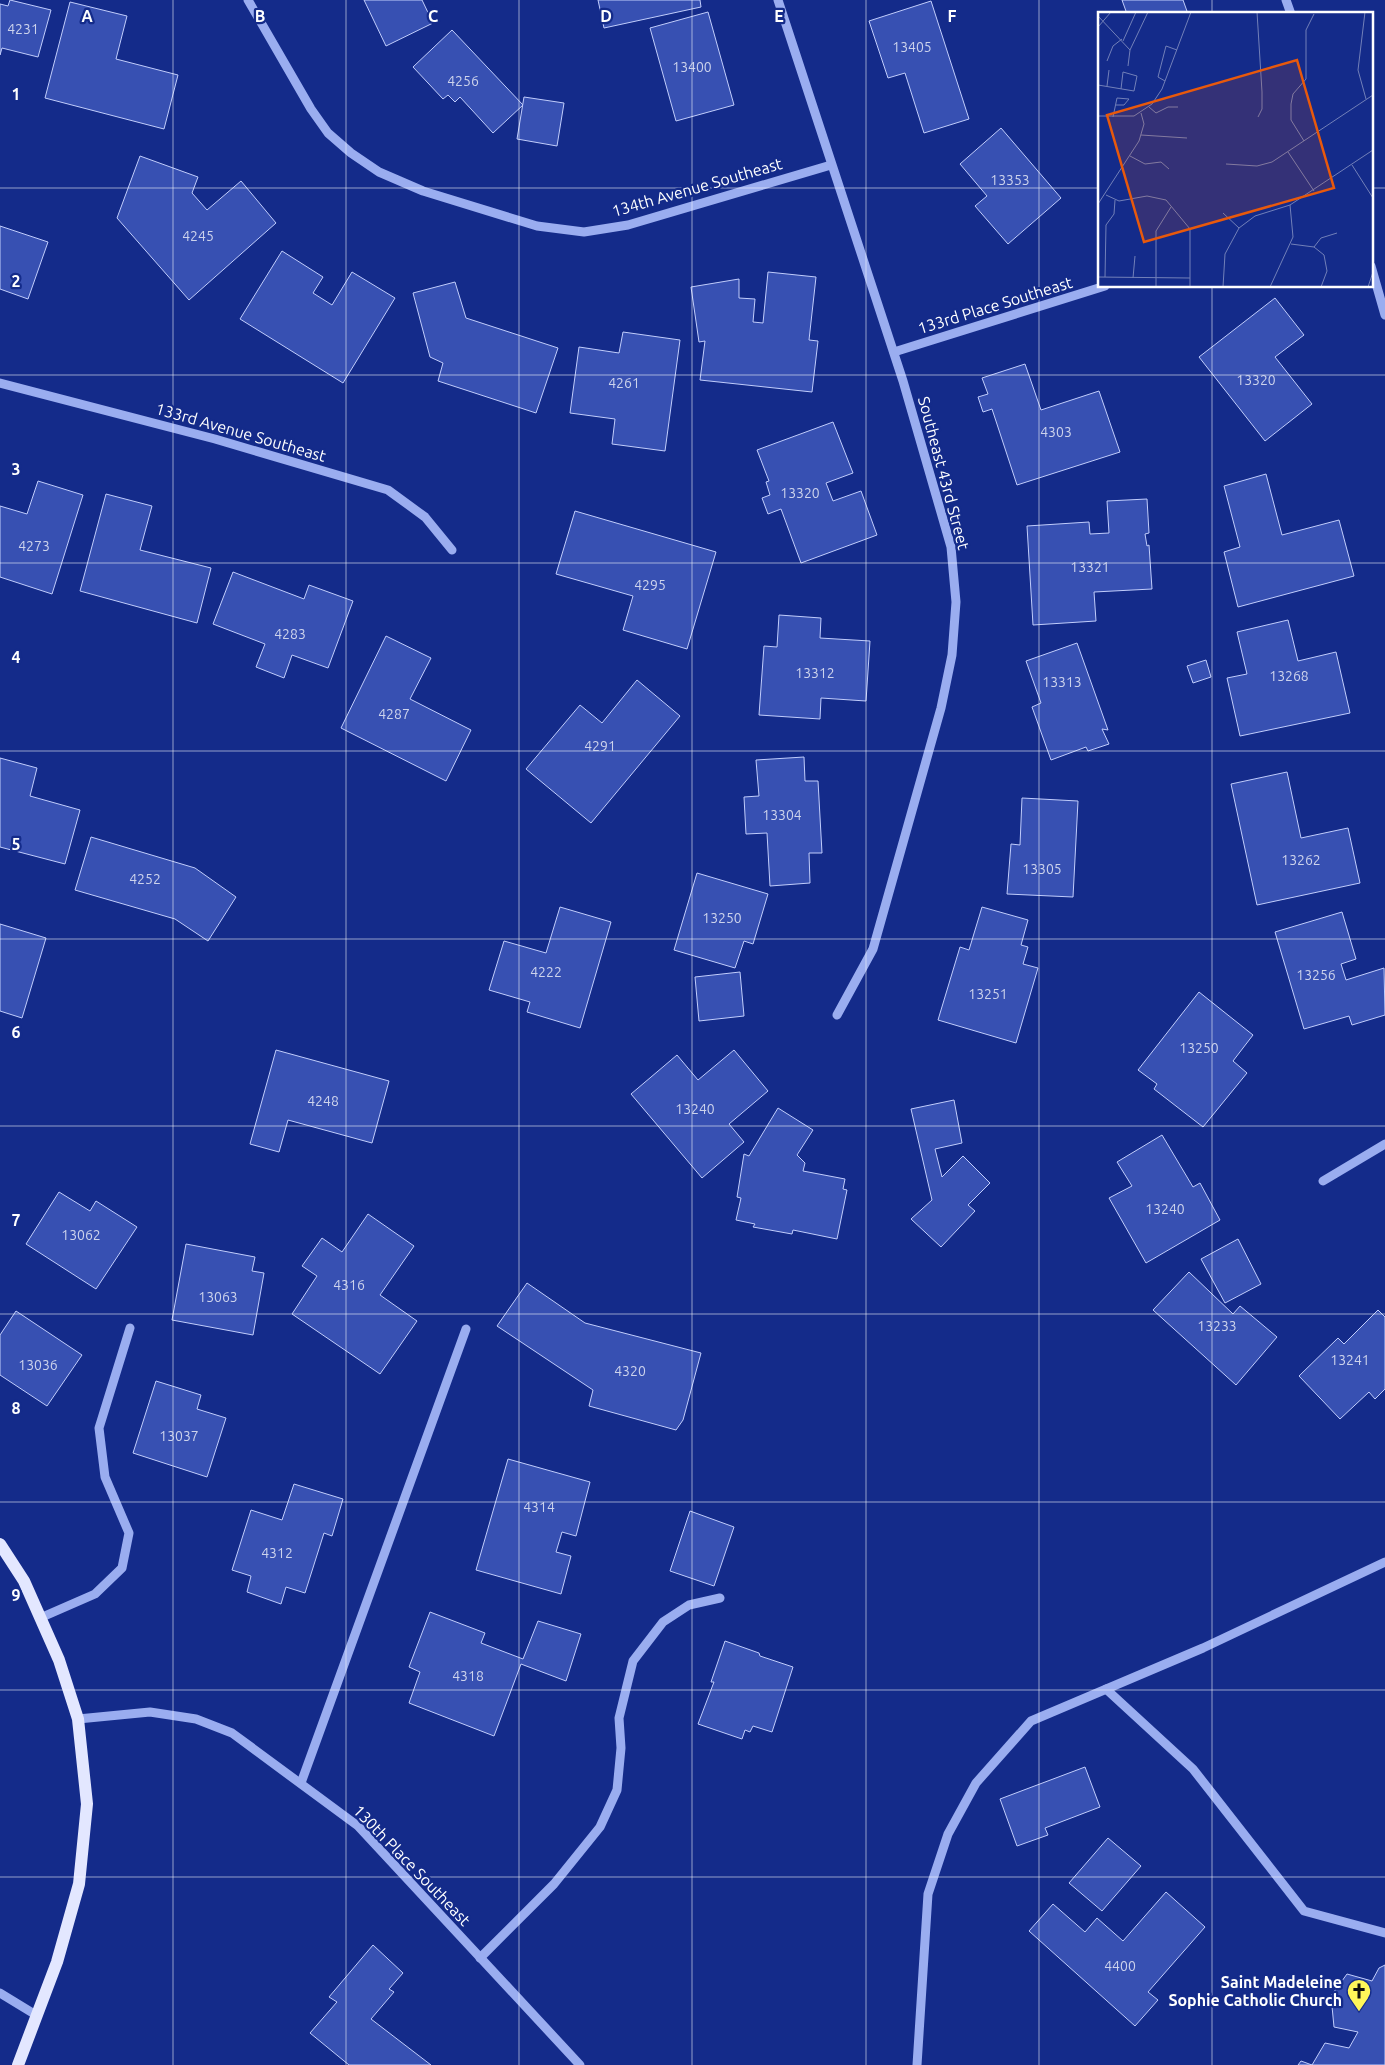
<svg xmlns="http://www.w3.org/2000/svg" width="1385" height="2065" viewBox="0 0 1385 2065" font-family="Ubuntu,sans-serif">
<rect width="100%" height="100%" fill="#142b8a"/>
<g fill="#3750b2" stroke="#c1cdfc">
<path d="M10,0l41,10 -13,47 -36,-9 -2,7v-51l8,2z"/>
<path d="M364,0h58l11,23 -47,23z"/>
<path d="M598,0h102l1,7 -97,21z"/>
<path d="M1122,0h61l5,14h-61z"/>
<path d="M931,1l38,118 -45,14 -19,-60 -17,5 -19,-57z"/>
<path d="M70,2l57,14 -11,43 62,16 -14,54 -119,-31z"/>
<path d="M708,12l26,93 -58,16 -26,-93z"/>
<path d="M452,30l71,75 -30,28 -33,-36 -5,5 -7,-7 -5,4 -30,-32z"/>
<path d="M524,97l40,6 -7,43 -40,-7z"/>
<path d="M1001,128l60,70 -53,46 -33,-38 12,-10 -27,-32z"/>
<path d="M140,156l58,21 -6,16 15,17 34,-29 35,42 -87,77 -72,-82z"/>
<path d="M0,226l48,16 -20,57 -28,-10z"/>
<path d="M282,251l41,26 -10,16 19,12 20,-33 43,26 -52,85 -103,-64z"/>
<path d="M768,272l48,5 -7,63 9,1 -6,51 -112,-12 5,-39 -6,1 -8,-55 48,-8v19l16,1 -2,23 10,1z"/>
<path d="M455,282l11,36 92,30 -22,65 -98,-32 5,-18 -13,-6 -17,-64z"/>
<path d="M1275,298l29,37 -29,22 37,47 -47,37 -66,-84z"/>
<path d="M623,332l57,8 -15,111 -53,-7 3,-25 -45,-6 9,-66 40,6z"/>
<path d="M1025,364l16,46 58,-19 21,61 -103,33 -25,-76 -9,3 -5,-15 10,-3 -6,-16z"/>
<path d="M833,422l20,51 -27,10 7,18 28,-10 16,44 -76,28 -20,-54 -13,5 -6,-16 8,-3 -4,-13 3,-1 -12,-31z"/>
<path d="M1266,474l16,61 57,-15 15,56 -116,31 -14,-55 16,-5 -16,-61z"/>
<path d="M38,481l45,14 -31,99 -52,-17v-71l27,8z"/>
<path d="M106,494l46,12 -12,44 71,18 -14,55 -117,-32z"/>
<path d="M1147,499l2,34 -4,1 2,12 2,-1 3,44 -58,3 2,29 -63,4 -6,-99 62,-4 1,12 19,-1 -2,-32z"/>
<path d="M575,511l141,41 -29,97 -64,-19 10,-34 -77,-22z"/>
<path d="M233,572l71,27 5,-14 44,16 -25,67 -36,-13 -8,23 -28,-11 9,-23 -52,-20z"/>
<path d="M779,615l42,3 -1,20 50,3 -4,60 -45,-3 -1,21 -61,-4 5,-69 13,1z"/>
<path d="M1288,620l10,41 38,-9 14,61 -110,23 -13,-58 20,-4 -10,-42z"/>
<path d="M386,636l45,22 -21,41 61,31 -25,51 -105,-53z"/>
<path d="M1077,643l31,87 -6,-1 7,15 -21,7 -2,-4 -35,13 -19,-53 9,-4 -15,-42z"/>
<path d="M1206,660l5,17 -18,6 -6,-17z"/>
<path d="M637,680l43,36 -89,107 -65,-54 54,-64 22,18z"/>
<path d="M804,757l1,24h13l4,72h-13l1,30 -40,3 -3,-53 -21,1 -2,-37 15,-1 -3,-36z"/>
<path d="M0,758l37,10 -7,28 50,14 -15,54 -65,-17z"/>
<path d="M1287,772l14,66 47,-10 12,55 -103,22 -26,-121z"/>
<path d="M1022,798l56,3 -5,96 -66,-3 4,-50 9,1z"/>
<path d="M91,837l104,31 41,29 -28,44 -33,-22 -100,-29z"/>
<path d="M697,873l71,21 -15,50 -9,-3 -9,27 -61,-18z"/>
<path d="M560,907l51,15 -31,106 -53,-16 3,-10 -41,-12 15,-49 42,12z"/>
<path d="M982,907l46,13 -7,25 7,2 -5,17 15,4 -22,75 -78,-23 22,-73 9,3z"/>
<path d="M1342,912l14,47 -15,5 5,16 38,-12 1,47 -33,10 -3,-9 -45,13 -29,-97z"/>
<path d="M0,924l46,14 -24,80 -22,-7z"/>
<path d="M740,972l4,44 -45,5 -4,-44z"/>
<path d="M1199,992l54,43 -20,26 14,12 -44,54 -49,-38 3,-5 -19,-14z"/>
<path d="M276,1050l113,31 -17,62 -84,-23 -9,32 -29,-8z"/>
<path d="M734,1050l34,41 -39,33 15,18 -42,36 -71,-84 46,-39 21,25z"/>
<path d="M954,1100l8,43 -27,6 7,28 21,-21 27,27 -22,22 7,6 -34,36 -30,-28 21,-19 -21,-91z"/>
<path d="M778,1108l35,22 -16,25 8,8 -2,8 42,8 -2,10 4,1 -10,49 -44,-9 -1,4 -39,-7 2,-3 -19,-4 5,-22 -4,-1 7,-43 5,2z"/>
<path d="M1162,1135l31,52 7,-4 20,37 -74,43 -37,-65 23,-12 -15,-24z"/>
<path d="M59,1192l31,19 6,-10 41,26 -41,62 -70,-45z"/>
<path d="M368,1214l46,32 -34,49 37,26 -37,53 -88,-60 25,-38 -15,-10 20,-28 20,14z"/>
<path d="M1238,1239l23,45 -36,19 -24,-44z"/>
<path d="M186,1244l69,13 -3,14 12,2 -11,62 -81,-15z"/>
<path d="M1189,1272l44,42 7,-8 37,31 -41,48 -83,-75z"/>
<path d="M527,1283l58,40 116,30 -18,67 -7,10 -87,-24 4,-16 -96,-64z"/>
<path d="M1378,1310l7,7v72l-10,10 -6,-7 -29,27 -41,-43 39,-38 6,6z"/>
<path d="M16,1311l66,44 -35,51 -47,-31v-40z"/>
<path d="M156,1381l45,14 -4,14 29,9 -19,59 -74,-24z"/>
<path d="M508,1459l82,23 -14,54 -14,-4 -6,20 15,4 -10,38 -85,-24z"/>
<path d="M294,1484l49,15 -11,37 -8,-3 -19,60 -19,-6 -5,17 -34,-12 4,-16 -19,-6 19,-60 31,10z"/>
<path d="M690,1511l44,16 -20,59 -44,-15z"/>
<path d="M430,1612l55,21 -4,10 42,16 15,-38 43,13 -15,47 -45,-17 -27,72 -85,-33 11,-31 -11,-5z"/>
<path d="M725,1641l34,12 1,3 33,11 -21,65 -19,-6 -3,6 -5,-2 -3,9 -44,-15 16,-42h-3z"/>
<path d="M1085,1767l15,40 -55,21 3,7 -31,11 -17,-47z"/>
<path d="M1108,1838l33,28 -39,45 -33,-28z"/>
<path d="M1166,1892l39,35 -57,65 10,8 -23,26 -106,-95 24,-27 32,28 12,-14 26,23z"/>
<path d="M373,1945l30,28 -14,16 5,3 -23,27 60,46h-82l-39,-32 27,-31 -8,-5z"/>
<path d="M1385,1965v100h-87l3,-4 11,4 13,-22 24,5 9,-16 -24,-5 -3,-31 16,-22 25,7 7,-13z"/>
</g>
<g fill="none" stroke-linecap="round" stroke-linejoin="round">
<g stroke="#9aadf0" stroke-width="9">
<path d="M248,0l63,109 17,24 23,20 28,19 44,19 114,35 47,6 44,-7 203,-60"/>
<path d="M778,0l125,381 48,166 5,55 -4,53 -11,53 -68,241 -36,66"/>
<path d="M1286,0l5,14"/>
<path d="M1371,266l14,49"/>
<path d="M894,352l211,-66"/>
<path d="M0,383l215,56 173,51 37,27 27,33"/>
<path d="M1323,1181l62,-37"/>
<path d="M40,1618l55,-24 27,-26 7,-35 -24,-56 -6,-49 31,-100"/>
<path d="M1106,1689l87,80 111,142 81,22"/>
<path d="M78,1719l72,-7 46,7 36,14 126,93 222,239"/>
<path d="M301,1783l165,-454"/>
<path d="M480,1958l74,-74 46,-57 17,-37 4,-42 -2,-30 14,-57 30,-39 26,-17 31,-7"/>
<path d="M0,1993l36,22"/>
<path d="M917,2065l11,-171 20,-60 28,-51 55,-62 172,-73 182,-86"/>
</g>
<path stroke="#e3e7ff" stroke-width="12" d="M0,1544l24,37 35,79 19,59 9,85 -8,80 -22,78 -39,103"/>
</g>
<path fill="none" stroke="#fff" stroke-width="1" stroke-opacity="0.55" d="M173,0v2065M346,0v2065M519,0v2065M692,0v2065M866,0v2065M1039,0v2065M1212,0v14M0,188h1099M1371,188h14M1212,286v1779M0,375h1385M0,563h1385M0,751h1385M0,939h1385M0,1126h1385M0,1314h1385M0,1502h1385M0,1690h1385M0,1877h1385"/>
<defs>
<g id="church-pin" transform="scale(1.25)"><path d="M0 17L-7.5 6A9.5 9.5 0 1 1 7.5 6Z" fill="#fff759" stroke="#142b8a"/><path d="M-1.2-6h2.4v3.5h3.3v2.4h-3.3V6h-2.4V-.1h-3.3v-2.4h3.3Z" fill="#111"/></g>
</defs>
<g fill-rule="evenodd">
<use href="#church-pin" x="1359" y="1991"/>
</g>
<g text-anchor="middle" dominant-baseline="central" stroke-width="4.5" stroke-linejoin="round" paint-order="stroke">
<g font-size="14" fill="#cdd3ec">
<text x="23" y="29">4231</text>
<text x="912" y="47">13405</text>
<text x="692" y="67">13400</text>
<text x="463" y="81">4256</text>
<text x="1010" y="180">13353</text>
<text x="198" y="236">4245</text>
<text x="1256" y="380">13320</text>
<text x="624" y="383">4261</text>
<text x="1056" y="432">4303</text>
<text x="800" y="493">13320</text>
<text x="34" y="546">4273</text>
<text x="1090" y="567">13321</text>
<text x="650" y="585">4295</text>
<text x="290" y="634">4283</text>
<text x="815" y="673">13312</text>
<text x="1289" y="676">13268</text>
<text x="1062" y="682">13313</text>
<text x="394" y="714">4287</text>
<text x="600" y="746">4291</text>
<text x="782" y="815">13304</text>
<text x="1301" y="860">13262</text>
<text x="1042" y="869">13305</text>
<text x="145" y="879">4252</text>
<text x="722" y="918">13250</text>
<text x="546" y="972">4222</text>
<text x="1316" y="975">13256</text>
<text x="988" y="994">13251</text>
<text x="1199" y="1048">13250</text>
<text x="323" y="1101">4248</text>
<text x="695" y="1109">13240</text>
<text x="1165" y="1209">13240</text>
<text x="81" y="1235">13062</text>
<text x="349" y="1285">4316</text>
<text x="218" y="1297">13063</text>
<text x="1217" y="1326">13233</text>
<text x="1350" y="1360">13241</text>
<text x="38" y="1365">13036</text>
<text x="630" y="1371">4320</text>
<text x="179" y="1436">13037</text>
<text x="539" y="1507">4314</text>
<text x="277" y="1553">4312</text>
<text x="468" y="1676">4318</text>
<text x="1120" y="1966">4400</text>
</g>
<g font-size="16" fill="#fff" stroke="#142b8a">
<text transform="translate(697 187) rotate(-16)">134th Avenue Southeast</text>
<text transform="translate(995 305) rotate(-17)">133rd Place Southeast</text>
<text transform="translate(241 432) rotate(16)">133rd Avenue Southeast</text>
<text transform="translate(944 473) rotate(75)">Southeast 43rd Street</text>
<text transform="translate(412 1865) rotate(46)">130th Place Southeast</text>
</g>
<g font-size="16" font-weight="bold" fill="#fff" stroke="#142b8a" text-anchor="end">
<text x="1342" y="1982">Saint Madeleine<tspan x="1342" dy="18">Sophie Catholic Church</tspan></text>
</g>
</g>
<g transform="translate(1098 12)">
<rect width="275" height="275" fill="#142b8a"/>
<path fill="none" stroke="#7280b9" stroke-width="1" d="M159,0l5,80v17l-4,8M267,0l-7,58 8,29M0,4l32,34M0,15l13,-15M25,29l13,-29M9,49l6,-15 9,-7M30,54l2,-16 18,-38M67,69l-7,-4 8,-31 11,4M0,73l36,6 3,-15 -14,-4 -2,17M9,74l2,-16M51,95l7,6 12,-6h10M0,104h36l18,-12 10,-15 29,-77M15,105l4,-19 12,1 -5,6h-8M43,123l46,3M206,129l-13,-21v-16l2,-10 13,-15v-49l8,-16M190,140l26,39M32,144l15,8 16,-2 8,7M128,152l31,2 15,-4 101,-67M254,153l21,33M8,183l13,6 28,-5 19,4 24,29v58M0,192l41,-63 5,-17 -3,-11M125,201l16,15M193,232l23,3 10,8 3,16 -6,16M216,235l7,-9 16,-5M0,265l92,1M7,265l1,-52 8,-11 1,-14M35,266l2,-22M58,275v-56l15,-24M125,275l2,-33 14,-26 16,-12 35,-11 83,-55M172,275l23,-50 -3,-32M270,275l5,-15"/>
<path fill="#e8590c" fill-opacity="0.15" stroke="#e8590c" stroke-width="2.5" d="M199,48l37,128 -190,54 -37,-127z"/>
<rect width="275" height="275" fill="none" stroke="#fff" stroke-width="2.5"/>
</g>
<g font-size="16" text-anchor="middle" font-weight="bold" fill="#fff" stroke="#142b8a" stroke-width="4.5" stroke-linejoin="round" paint-order="stroke">
<text x="87" y="22">A</text>
<text x="260" y="22">B</text>
<text x="433" y="22">C</text>
<text x="606" y="22">D</text>
<text x="779" y="22">E</text>
<text x="952" y="22">F</text>
<text x="16" y="100">1</text>
<text x="16" y="287">2</text>
<text x="16" y="475">3</text>
<text x="16" y="663">4</text>
<text x="16" y="850">5</text>
<text x="16" y="1038">6</text>
<text x="16" y="1226">7</text>
<text x="16" y="1414">8</text>
<text x="16" y="1601">9</text>
</g>
</svg>
